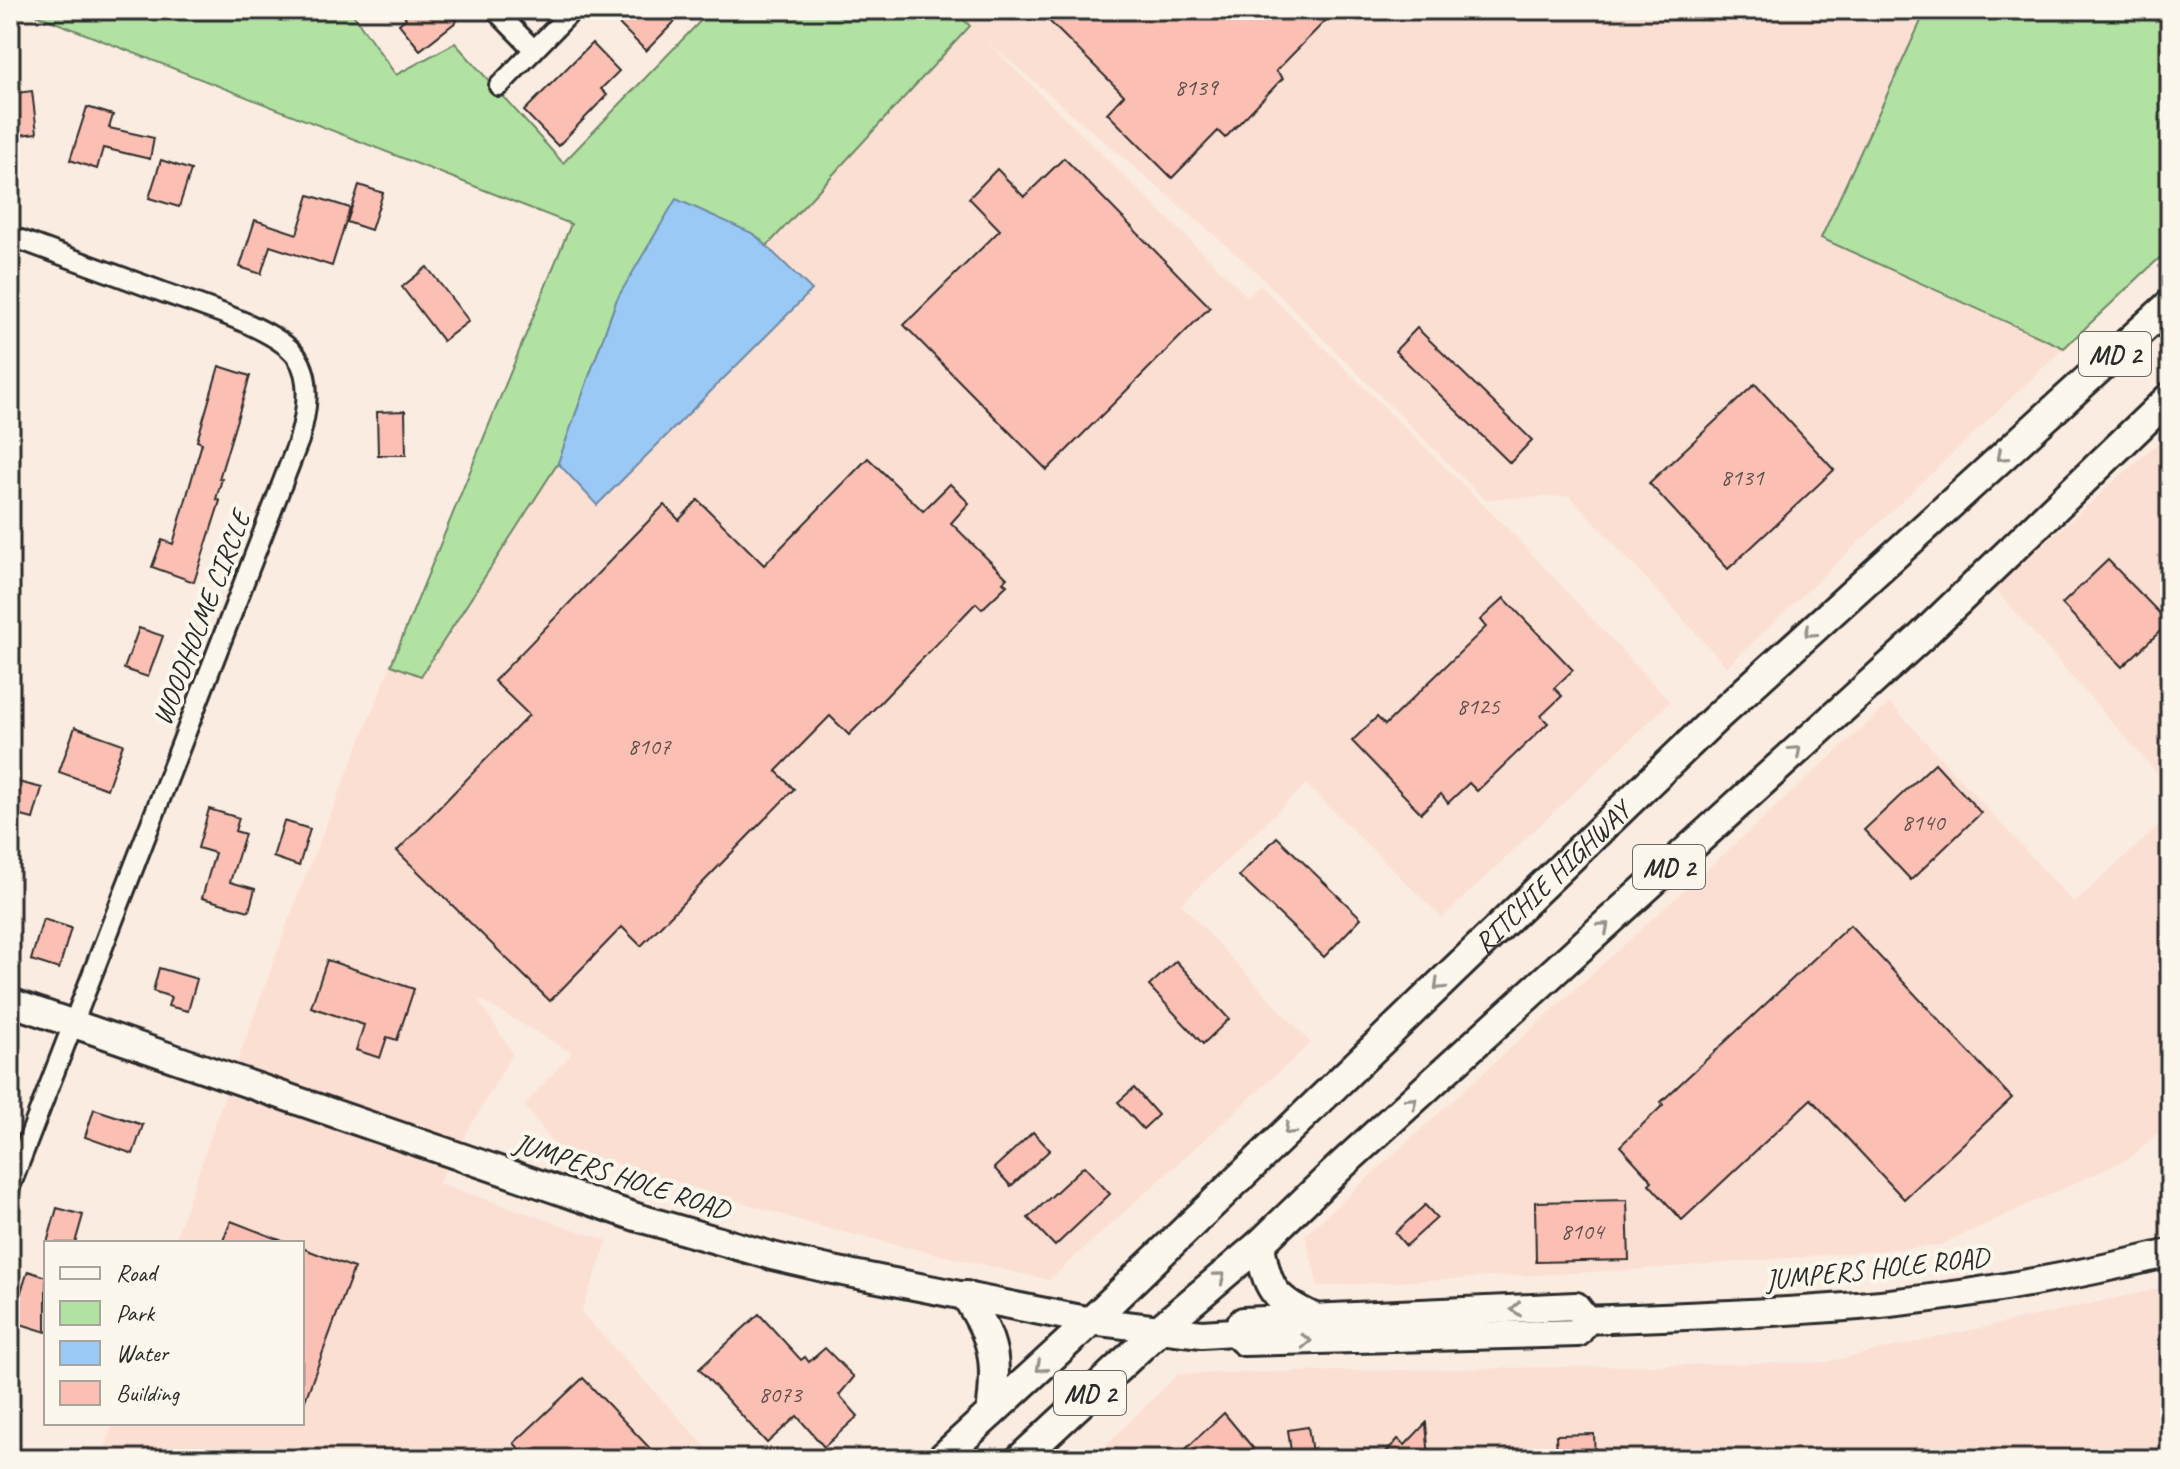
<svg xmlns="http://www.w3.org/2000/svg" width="2180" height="1469" viewBox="0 0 2180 1469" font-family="Caveat,sans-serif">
<rect width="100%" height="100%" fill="#fbece1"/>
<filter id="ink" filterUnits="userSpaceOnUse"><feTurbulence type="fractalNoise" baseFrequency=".0125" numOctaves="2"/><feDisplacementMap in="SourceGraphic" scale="16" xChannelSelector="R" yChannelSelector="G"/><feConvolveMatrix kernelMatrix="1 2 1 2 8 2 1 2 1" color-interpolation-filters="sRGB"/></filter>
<g filter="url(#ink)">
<g fill="#fbdfd3">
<path d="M954,10h972l-105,227 243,111 -337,319 -157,-171 -86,3 -235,-234 -265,-226 264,258 12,-12 250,246 160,171 -228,216 -136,-134 -125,120 130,139 -262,237 -220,-51 -274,-84 -31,-40 48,-52 -95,-55 36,55 -75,130 170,58 -27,71 136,147h-616l12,-36h189v-180h-128l46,-134 79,-217 92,-227 30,10 137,-212 39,42 215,-214 -45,-45 203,-219z"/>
<path d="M2170,432v356l-176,-200z"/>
<path d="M1890,703l184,200 96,-87v306l-38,35 -194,89 -289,23 -331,17 -13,-51z"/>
<path d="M2166,1287l4,4v168h-1078l86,-85 648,-12z"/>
</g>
<g fill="#b1e2a2" stroke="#6e8666" stroke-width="2">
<path d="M24,10h326l46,65 59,-32 108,120 148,-153h243l16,16 -203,220 -13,-12 -137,65 -59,164 -137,213 -30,-11 180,-441z"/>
<path d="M1926,10h244v238l-106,100 -243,-110z"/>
</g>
<path fill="#9bc9f6" stroke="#6e8aa5" stroke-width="2" d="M676,199l78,35 58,56 -215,215 -39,-42 59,-164z"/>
<g fill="#fbc0b3" stroke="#2b2b2b" stroke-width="2">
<path d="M400,10h48l9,11 -37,29 -21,-26 7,-6z"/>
<path d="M621,10h65l-40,41 -33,-33z"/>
<path d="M1038,10h298l-60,61 7,7 -58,60 -7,-7 -46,47 -65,-65 17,-18z"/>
<path d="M592,43l27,28 -18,18 6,6 -49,51 -34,-35z"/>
<path d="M32,91l5,42 -27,3v-34l7,-1 -1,-8z"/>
<path d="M87,107l26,8 -4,13 45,10 -4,21 -47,-11 -6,21 -27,-9z"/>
<path d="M1064,158l146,149 -163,163 -143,-145 96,-95 -31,-32 28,-29 27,28z"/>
<path d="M161,160l30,10 -12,37 -30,-9z"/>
<path d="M359,185l24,8 -12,37 -24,-8z"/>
<path d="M309,195l41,13 -18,58 -62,-20 -9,28 -21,-7 15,-47 42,14z"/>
<path d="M427,267l42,54 -26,20 -41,-54z"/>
<path d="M1417,328l115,112 -22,23 -115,-112z"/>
<path d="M219,366l31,10 -31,103h3l-6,20 4,2 -26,81 -42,-15 10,-27 11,4 29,-101 -5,-2z"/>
<path d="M1755,384l79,86 -106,99 -79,-86z"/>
<path d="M405,411l1,44h-28l-1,-43z"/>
<path d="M868,458l55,53 27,-27 19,19 -18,20 56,55 -4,4 4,3 -25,24 -6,-6 -127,132 -19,-19 -54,55 18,18 -153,157 -19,-19 -72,74 -153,-150 132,-136 -35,-34 170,-176 15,15 19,-20 66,65z"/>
<path d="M2108,560l61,63 -47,44 -60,-63z"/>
<path d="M1504,598l69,72 -19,18 8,8 -21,20 7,7 -71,68 -8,-8 -21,20 -7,-9 -20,19 -69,-72 25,-24 8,8 101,-98 -6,-7z"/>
<path d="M139,628l24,8 -15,41 -24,-8z"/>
<path d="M75,727l48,17 -16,45 -48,-17z"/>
<path d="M1935,763l46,50 -70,67 -47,-50z"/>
<path d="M10,780l32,8 -9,31 -23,-6z"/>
<path d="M209,809l30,9 -4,13 10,3 -15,48 25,7 -6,22 -47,-13 13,-45 -17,-5z"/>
<path d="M284,821l26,8 -11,37 -26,-9z"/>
<path d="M1277,837l84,81 -37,39 -85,-81z"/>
<path d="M43,919l28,9 -12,41 -28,-9z"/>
<path d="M1850,925l162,173 -108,101 -93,-100 -129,121 -33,-36 3,-3 -32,-35 43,-41 -2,-3z"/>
<path d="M327,960l87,29 -17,51 -10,-3 -7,21 -24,-8 8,-25 -53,-18z"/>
<path d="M1176,961l53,58 -26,25 -54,-58z"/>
<path d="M159,968l38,11 -9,32 -20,-5 3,-9 -18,-6z"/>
<path d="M1134,1088l24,27 -15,14 -25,-27z"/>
<path d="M94,1109l49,16 -10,29 -48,-17z"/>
<path d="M1033,1132l17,18 -39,36 -17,-18z"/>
<path d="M1084,1166l26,28 -55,52 -27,-28z"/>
<path d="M1627,1200l2,60 -93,2 -1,-60z"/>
<path d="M1425,1205l12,13 -31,28 -11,-13z"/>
<path d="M57,1208l26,7 -8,28h-28z"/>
<path d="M231,1221l54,21v1h-63z"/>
<path d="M302,1248l52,20 -50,135 -2,-1z"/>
<path d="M28,1271l18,6v55l-35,-11z"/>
<path d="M759,1314l42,46 4,-3 4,5 16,-14 29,29 -15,18 19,21 -34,31 -27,-31 -30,27 -68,-74z"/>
<path d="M583,1378l77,81h-132l-14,-16z"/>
<path d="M1224,1413l29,35 -12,11h-66z"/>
<path d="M1426,1423l3,36h-49l18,-20 7,6z"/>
<path d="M1308,1427l5,32h-21l-4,-29z"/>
<path d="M1594,1434l1,25h-38l-1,-24z"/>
</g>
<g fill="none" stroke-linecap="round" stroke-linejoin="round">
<g stroke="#2b2b2b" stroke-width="24">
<g id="minor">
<path d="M495,10l39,40"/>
<path d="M499,86l74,-76"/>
<path d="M10,239l11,1c46,17 92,34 139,51 34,13 116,36 137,66 16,23 9,58 2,83l-289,747"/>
</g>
</g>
<g stroke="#2b2b2b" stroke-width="32">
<g id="secondary">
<path d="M10,1002l626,215 136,39 56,13 263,52 111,13 31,-2 10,-11 333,-15 11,14"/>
<path d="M1587,1320c98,-4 196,-7 294,-16 97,-10 194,-28 289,-51"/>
<path d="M1233,1332l11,10 334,-9 9,-13"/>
</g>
</g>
<g stroke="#2b2b2b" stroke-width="34">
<g id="primary">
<path d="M1260,1244c6,44 14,56 54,74"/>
<path d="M966,1296c29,44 32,66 25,117"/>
<path id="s1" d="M941,1459l150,-138 626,-604 453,-413"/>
<path d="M1020,1459l141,-131 99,-84 83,-80 577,-526 250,-241"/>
</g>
</g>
<use href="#minor" stroke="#fbf7ec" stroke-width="18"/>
<use href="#secondary" stroke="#fbf7ec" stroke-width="26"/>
<use href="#primary" stroke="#fbf7ec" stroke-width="28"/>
</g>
<defs><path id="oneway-chevron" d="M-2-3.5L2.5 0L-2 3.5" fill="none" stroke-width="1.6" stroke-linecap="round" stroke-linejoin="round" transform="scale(2)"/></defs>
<g stroke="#93918c">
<use href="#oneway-chevron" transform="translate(2002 456) rotate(138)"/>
<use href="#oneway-chevron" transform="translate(1810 632) rotate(138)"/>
<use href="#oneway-chevron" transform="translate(1796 751) rotate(-42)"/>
<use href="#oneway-chevron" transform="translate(1604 927) rotate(-42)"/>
<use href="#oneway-chevron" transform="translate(1439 985) rotate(136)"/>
<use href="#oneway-chevron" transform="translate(1412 1102) rotate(-42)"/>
<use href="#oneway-chevron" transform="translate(1289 1130) rotate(136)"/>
<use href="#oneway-chevron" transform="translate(1220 1277) rotate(-40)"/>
<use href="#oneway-chevron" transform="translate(1516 1309) rotate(177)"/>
<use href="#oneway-chevron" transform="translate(1306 1341) rotate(-2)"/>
<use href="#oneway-chevron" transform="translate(1041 1367) rotate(138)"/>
</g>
</g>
<g text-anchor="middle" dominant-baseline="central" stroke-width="8" stroke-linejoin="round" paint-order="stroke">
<g font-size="24" fill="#5f504d">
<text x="1196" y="87">8139</text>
<text x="1742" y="477">8131</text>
<text x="1478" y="706">8125</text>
<text x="649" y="746">8107</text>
<text x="1923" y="822">8140</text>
<text x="1582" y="1231">8104</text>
<text x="780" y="1394">8073</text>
</g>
<g fill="#fbf7ec" stroke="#696865" stroke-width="2">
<rect x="2079" y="332" width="72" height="44" rx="6"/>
<rect x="1633" y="845" width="72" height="44" rx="6"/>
<rect x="1054" y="1371" width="72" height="44" rx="6"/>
</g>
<g font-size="26" font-weight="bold" fill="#2b2b2b">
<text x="2115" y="354">MD 2</text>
<text x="1669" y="867">MD 2</text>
<text x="1090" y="1393">MD 2</text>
</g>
<g font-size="28" fill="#2b2b2b" stroke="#fbf7ec">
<text transform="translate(201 618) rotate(-69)">WOODHOLME CIRCLE</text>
<text stroke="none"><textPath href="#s1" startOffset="844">RITCHIE HIGHWAY</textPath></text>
<text transform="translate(622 1176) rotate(18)">JUMPERS HOLE ROAD</text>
<text transform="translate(1877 1268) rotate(-6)">JUMPERS HOLE ROAD</text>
</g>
</g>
<rect width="2180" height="1469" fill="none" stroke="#fbf7ec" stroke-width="40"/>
<rect x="20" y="20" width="2140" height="1429" fill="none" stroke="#2b2b2b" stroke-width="3" filter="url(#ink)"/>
<rect x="44" y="1241" width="260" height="184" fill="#fbf7ec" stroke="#a8a59f" stroke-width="2"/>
<rect x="60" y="1267" width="40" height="12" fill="#fbf7ec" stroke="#a8a59f" stroke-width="2"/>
<text x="116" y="1281" font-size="24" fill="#2b2b2b">Road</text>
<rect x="60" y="1301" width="40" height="24" fill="#b1e2a2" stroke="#a8a59f" stroke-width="2"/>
<text x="116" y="1321" font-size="24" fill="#2b2b2b">Park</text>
<rect x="60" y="1341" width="40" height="24" fill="#9bc9f6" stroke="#a8a59f" stroke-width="2"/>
<text x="116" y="1361" font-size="24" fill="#2b2b2b">Water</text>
<rect x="60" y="1381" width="40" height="24" fill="#fbc0b3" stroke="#a8a59f" stroke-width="2"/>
<text x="116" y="1401" font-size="24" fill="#2b2b2b">Building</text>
</svg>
